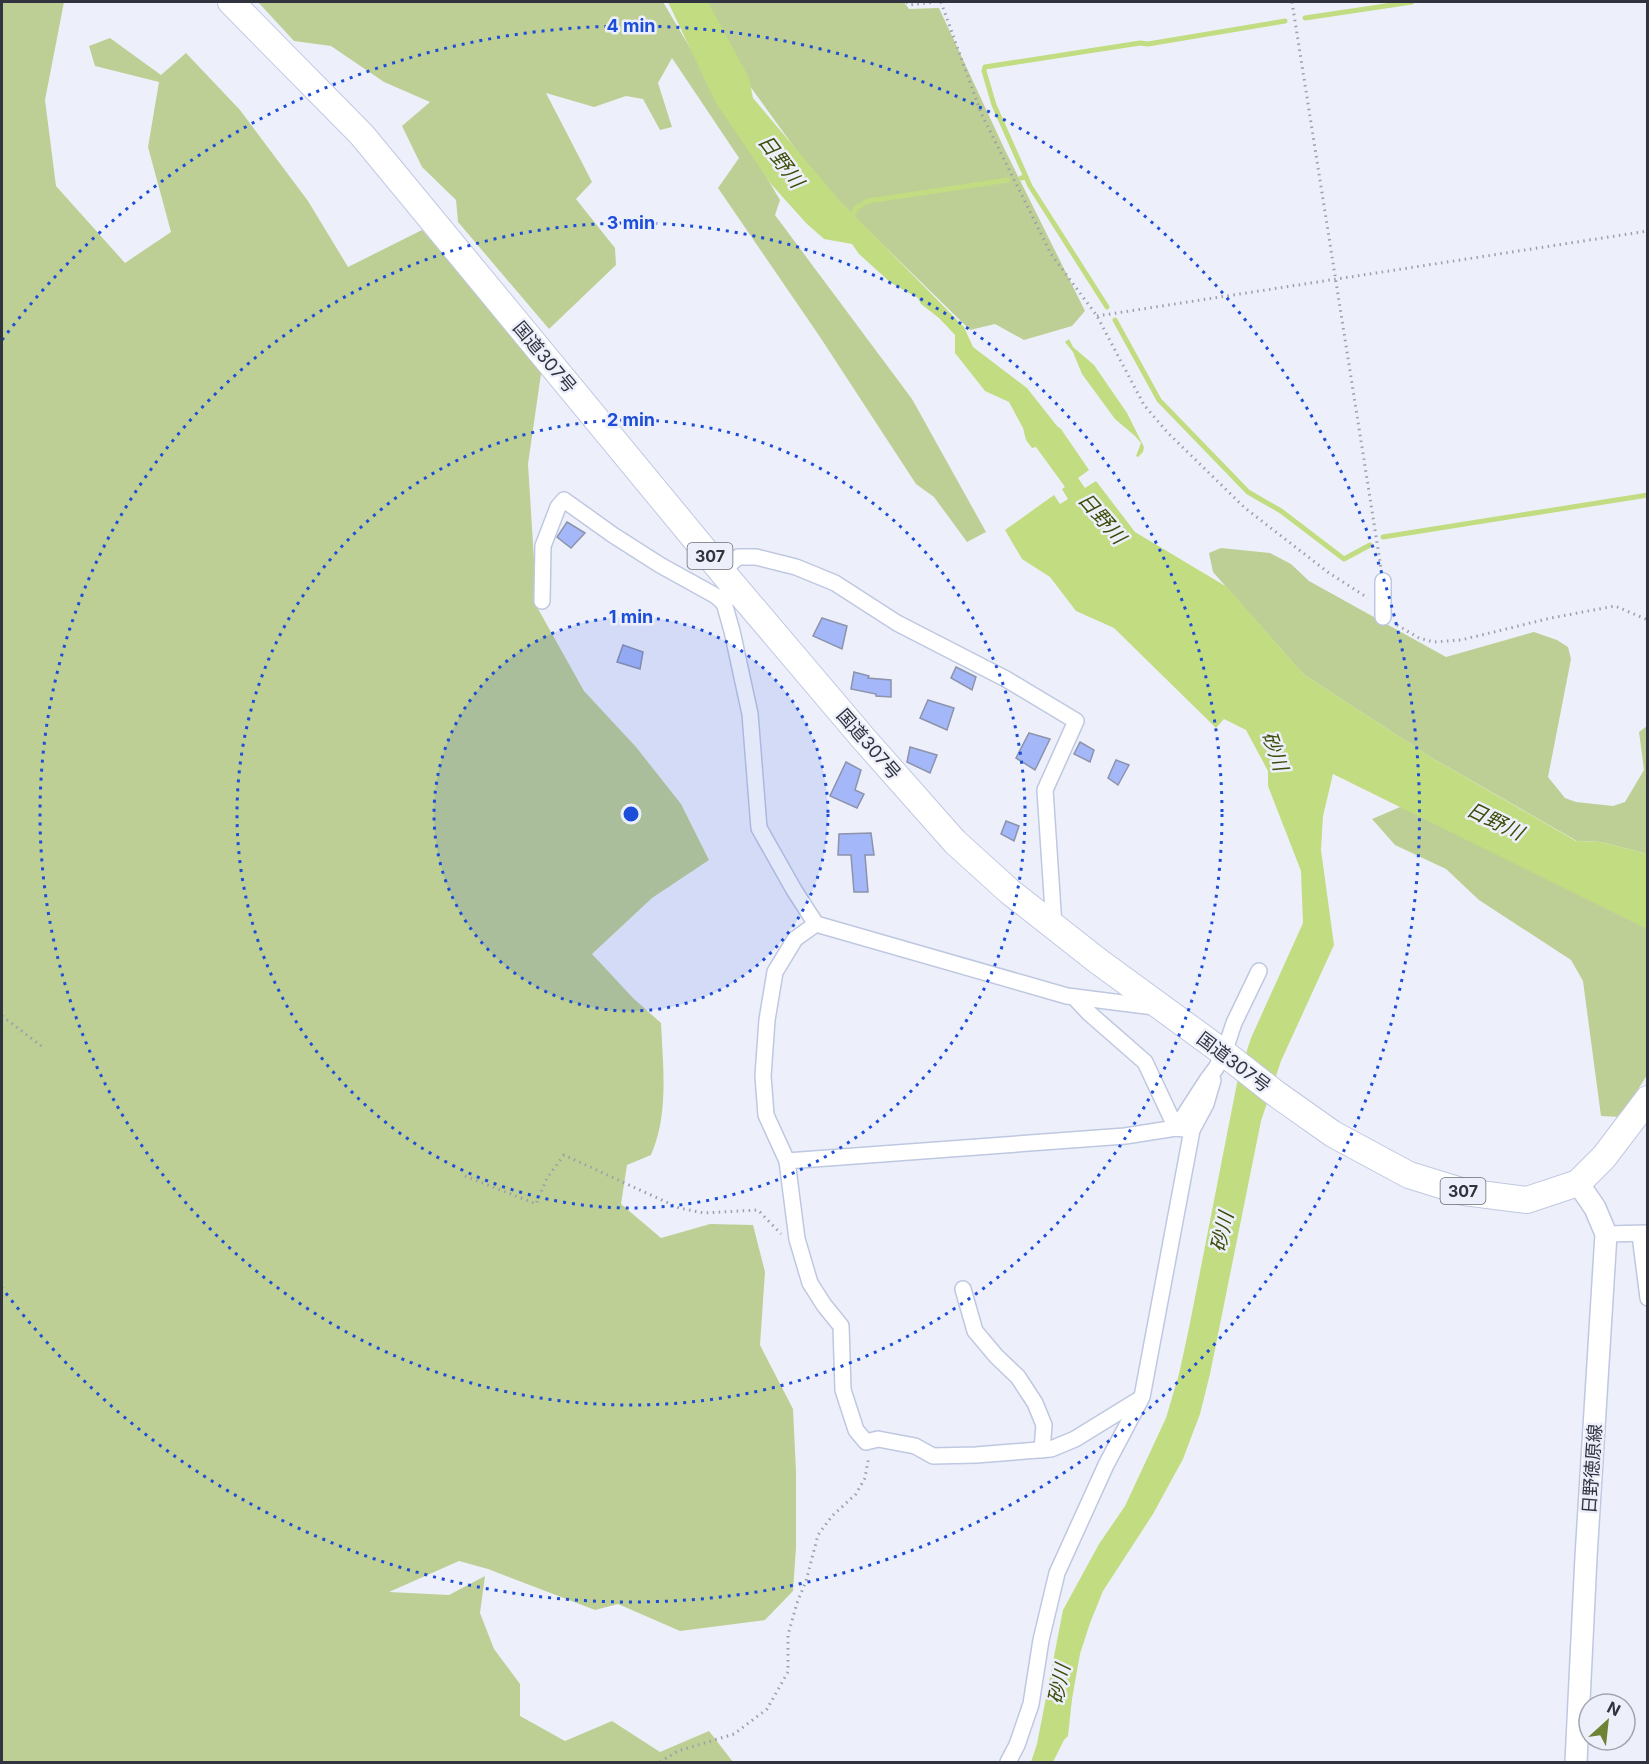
<svg xmlns="http://www.w3.org/2000/svg" width="1649" height="1764" viewBox="0 0 1649 1764" font-family="Inter,'Noto Sans JP',sans-serif">
<rect width="100%" height="100%" fill="#edf0fb"/>
<g fill="#bdcf94">
<path d="M2,2h62l-19,98 11,86 69,77 46,-31 -23,-85 11,-65 -64,-16 -6,-20 21,-8 51,37 25,-22 54,57 68,91 40,66 74,-37 120,137 -14,97 9,143 47,84 52,56 45,57 28,56 -57,38 -60,56 41,44 28,25c2,44 8,91 -10,132l-24,10 -6,39 40,34 49,-14 43,1 12,47 -5,73 33,64 3,62v76l-3,44 -28,29 -85,11 -62,-27 -23,6 -107,-41 -29,-8 -70,31 60,3 36,-19 -5,37 14,36 26,35v32l45,25 47,-20 48,31 49,-21 24,31h-731z"/>
<path d="M258,2h405l117,198 -5,15 137,184 74,133 -19,10 -33,-45 -18,-13 -96,-147 -102,-149 21,-30 -67,-100 -14,25 14,44 -12,3 -17,-31 -17,-3 -32,11 -48,-14 46,89 -16,17 39,49 1,17 -67,64 -91,-107 -2,-22 -34,-33 -20,-41 28,-24 -46,-20 -53,-36 -37,-5z"/>
<path d="M702,2h202l5,7 30,-1 65,140 81,163 -13,15 -48,14 -29,-16 -25,6 -150,-147 -73,-101z"/>
<path d="M1221,548l49,5 21,11 18,17 137,76 88,-25 23,8 11,7 3,12 -23,118 17,21 11,4 37,4 12,-4 19,-32 -5,-38 8,-6v128l-46,-12 -24,-1 -145,-83 -129,-84 -90,-102 -4,-19z"/>
<path d="M1412,802l235,108v165l-26,42 -20,-1 -18,-135 -12,-21 -92,-60 -33,-31 -51,-24 -23,-26z"/>
</g>
<g fill="#c2dc81">
<path d="M668,2h40l41,76 4,20 86,102 125,127 9,20 54,41 30,38 4,3 28,41 -11,8 7,10 11,-7 39,51 92,55 76,87 129,84 144,83 25,1 46,12v75l-314,-155 -10,42 -2,34 13,95 -53,116 -20,60 -51,253 -10,40 -17,45 -30,55 -50,77 -13,32 -10,31 -8,45 -4,37 -4,4 -11,22h-22l6,-18 26,-134 36,-66 26,-38 41,-88 13,-44 10,-46 49,-250 13,-40 52,-115 -2,-52 -33,-85v-15l-22,-41 -22,-11 -8,9 -102,-100 -38,-17 -26,-34 -28,-18 -17,-29 49,-35 6,9 8,-5 -6,-10 3,-2 -29,-40 -4,1 -6,-8 -3,-12 -14,-26 -24,-11 -30,-38v-18l-16,-17 -18,-14 -3,-6 -27,-15 -32,-29 -7,-10 -28,-5 -18,-16 -35,-39 -55,-81z"/>
<path d="M1069,339l4,8 21,18 33,48 17,34 -1,5 -5,5 -2,-1 5,-13 -6,-7 -20,-17 -33,-45 -9,-22 -8,-10z"/>
</g>
<g fill="none" stroke-linecap="round" stroke-linejoin="round">
<g stroke="#c2dc81" stroke-width="5">
<path d="M1305,18l107,-16"/>
<path d="M1026,177l-32,-72 -10,-34 1,-4 155,-24 8,1 137,-23"/>
<path d="M1021,178l5,-1 4,9 77,121"/>
<path d="M851,220l5,-12 12,-7 140,-21"/>
<path d="M1115,320l44,80 89,92 33,19 63,48 26,-14"/>
<path d="M1383,537l265,-42"/>
</g>
</g>
<g fill="#a4b7f8" stroke="#8c93ab" stroke-width="1.5">
<path d="M567,522l18,11 -14,15 -14,-11z"/>
<path d="M822,618l25,8 -5,23 -29,-13z"/>
<path d="M623,645l20,7 -3,17 -23,-7z"/>
<path d="M956,667l20,10 -4,13 -21,-12z"/>
<path d="M854,672l15,4 -1,2 23,2v17l-15,-1v-2l-25,-5z"/>
<path d="M928,700l26,8 -7,22 -27,-12z"/>
<path d="M1029,733l21,6 -15,31 -19,-12z"/>
<path d="M1080,742l14,8 -4,12 -16,-8z"/>
<path d="M910,747l27,8 -7,18 -23,-11z"/>
<path d="M1116,760l13,5 -11,20 -10,-7z"/>
<path d="M846,762l15,8 -6,20 9,4 -7,14 -27,-12z"/>
<path d="M1006,821l13,5 -5,15 -13,-7z"/>
<path d="M871,833l3,22h-9l3,37h-14l-3,-37h-13l1,-21z"/>
</g>
<g fill="none" stroke-linecap="round" stroke-linejoin="round">
<g stroke="#bfc8e1" stroke-width="18">
<g id="minor">
<path d="M722,571l16,-14h18l40,10 39,16 62,40 109,56 70,42 -31,69 9,136"/>
<path d="M1383,581v36"/>
<path d="M736,588l-12,15 8,28 18,83 9,114 35,62 22,34 251,72 87,11"/>
<path d="M542,601l1,-55 15,-39 6,-7 49,35 47,30 56,31 8,7"/>
<path d="M816,924l-21,15 -20,33 -8,48 -4,56 3,39 21,46 10,78 13,44 14,22 17,21 2,64 13,40 10,12 12,-3 37,7 18,10 43,-1 75,-6 24,-10 65,-40"/>
<path d="M1074,997l15,16 56,49 31,66"/>
<path d="M1176,1128l31,-48 9,-12 8,-15 10,-30 25,-52"/>
<path d="M1192,1130l14,-26 7,-24"/>
<path d="M787,1161l338,-25 51,-8 16,2 -50,267 -36,68 -49,108 -16,67 -10,64 -14,41 -9,17"/>
<path d="M1606,1234l42,-1"/>
<path d="M1640,1235l8,63"/>
<path d="M963,1289l12,42 21,25 22,21 17,26 9,22 -2,25"/>
</g>
</g>
<g stroke="#bfc8e1" stroke-width="24">
<path id="secondary" d="M1576,1762l10,-205 20,-323 -11,-26 -17,-25"/>
</g>
<g stroke="#bfc8e1" stroke-width="28">
<path id="trunk" d="M231,2l131,133 367,445 134,158 92,104 54,49 89,70 126,92 51,40 58,41 76,41 55,17 63,8 51,-17 26,-26 44,-58"/>
</g>
<g stroke="#9da0ab" stroke-width="3" stroke-dasharray="1.5 4.5" stroke-linecap="butt">
<path d="M907,2l2,3 26,-3"/>
<path d="M941,2l40,111 70,141 46,62 47,89 24,28 77,75 84,65 39,25"/>
<path d="M1292,2l89,566"/>
<path d="M1097,316l551,-85"/>
<path d="M1397,625l22,13 15,4 27,-2 90,-22 64,-12 33,14"/>
<path d="M2,1016l42,32"/>
<path d="M465,1176l71,28 11,-26 17,-23 115,53 25,5 54,-3 23,24"/>
<path d="M660,1762l18,-11 56,-17 33,-25 21,-37v-37l9,-32 9,-22 12,-46 14,-19 24,-22 9,-16 3,-17v-5"/>
</g>
<use href="#minor" stroke="#fff" stroke-width="15"/>
<use href="#secondary" stroke="#fff" stroke-width="21"/>
<use href="#trunk" stroke="#fff" stroke-width="26"/>
</g>
<circle cx="631" cy="814" r="197" fill="#1d4ed8" fill-opacity=".12"/>
<g fill="none" stroke="#1d4ed8" stroke-width="3" stroke-dasharray="3 6">
<circle cx="631" cy="814" r="197"/>
<circle cx="631" cy="814" r="394"/>
<circle cx="631" cy="814" r="591"/>
<path d="M2 340A788 788 0 1 1 2 1288"/>
</g>
<g text-anchor="middle" dominant-baseline="central" stroke-width="5" stroke-linejoin="round" paint-order="stroke">
<g fill="#edf0fb" stroke="#696c77" stroke-width="1.5">
<rect x="687.5" y="543" width="45" height="26" rx="4.5"/>
<rect x="1440.5" y="1178" width="45" height="26" rx="4.5"/>
</g>
<g font-size="16" font-weight="bold" fill="#31343e">
<text x="710" y="556">307</text>
<text x="1463" y="1191">307</text>
</g>
<g font-size="18" fill="#31343e" stroke="#edf0fb">
<text transform="translate(545 357) rotate(50)">国道307号</text>
<text transform="translate(869 744) rotate(49)">国道307号</text>
<text transform="translate(1234 1062) rotate(37)">国道307号</text>
<text transform="translate(1592 1469) rotate(-86)">日野徳原線</text>
</g>
<g font-size="20" font-style="italic" fill="#3e4d09" stroke="#edf0fb">
<text transform="translate(781 161) rotate(53)">日野川</text>
<text transform="translate(1102 518) rotate(49)">日野川</text>
<text transform="translate(1275 751) rotate(71)">砂川</text>
<text transform="translate(1495 821) rotate(26)">日野川</text>
<text transform="translate(1222 1232) rotate(-77)">砂川</text>
<text transform="translate(1059 1684) rotate(-78)">砂川</text>
</g>
</g>
<circle cx="631" cy="814" r="9" fill="#1d4ed8" stroke="#edf0fb" stroke-width="3"/>
<g font-size="18" text-anchor="middle" font-weight="bold" fill="#1d4ed8" stroke="#edf0fb" stroke-width="5" stroke-linejoin="round" paint-order="stroke">
<text x="631" y="32">4 min</text>
<text x="631" y="229">3 min</text>
<text x="631" y="426">2 min</text>
<text x="631" y="623">1 min</text>
</g>
<rect width="1649" height="1764" fill="none" stroke="#31343e" stroke-width="6"/>
<g transform="translate(1607 1722) rotate(27)"><circle r="28" fill="#edf0fb" stroke="#a2a5af" stroke-width="1.5"/>
<path d="M0-4.5L10 22L0 15L-10 22Z" fill="#6e8333"/>
<text y="-9" font-size="16" font-weight="bold" text-anchor="middle" fill="#31343e">N</text>
</g>
</svg>
